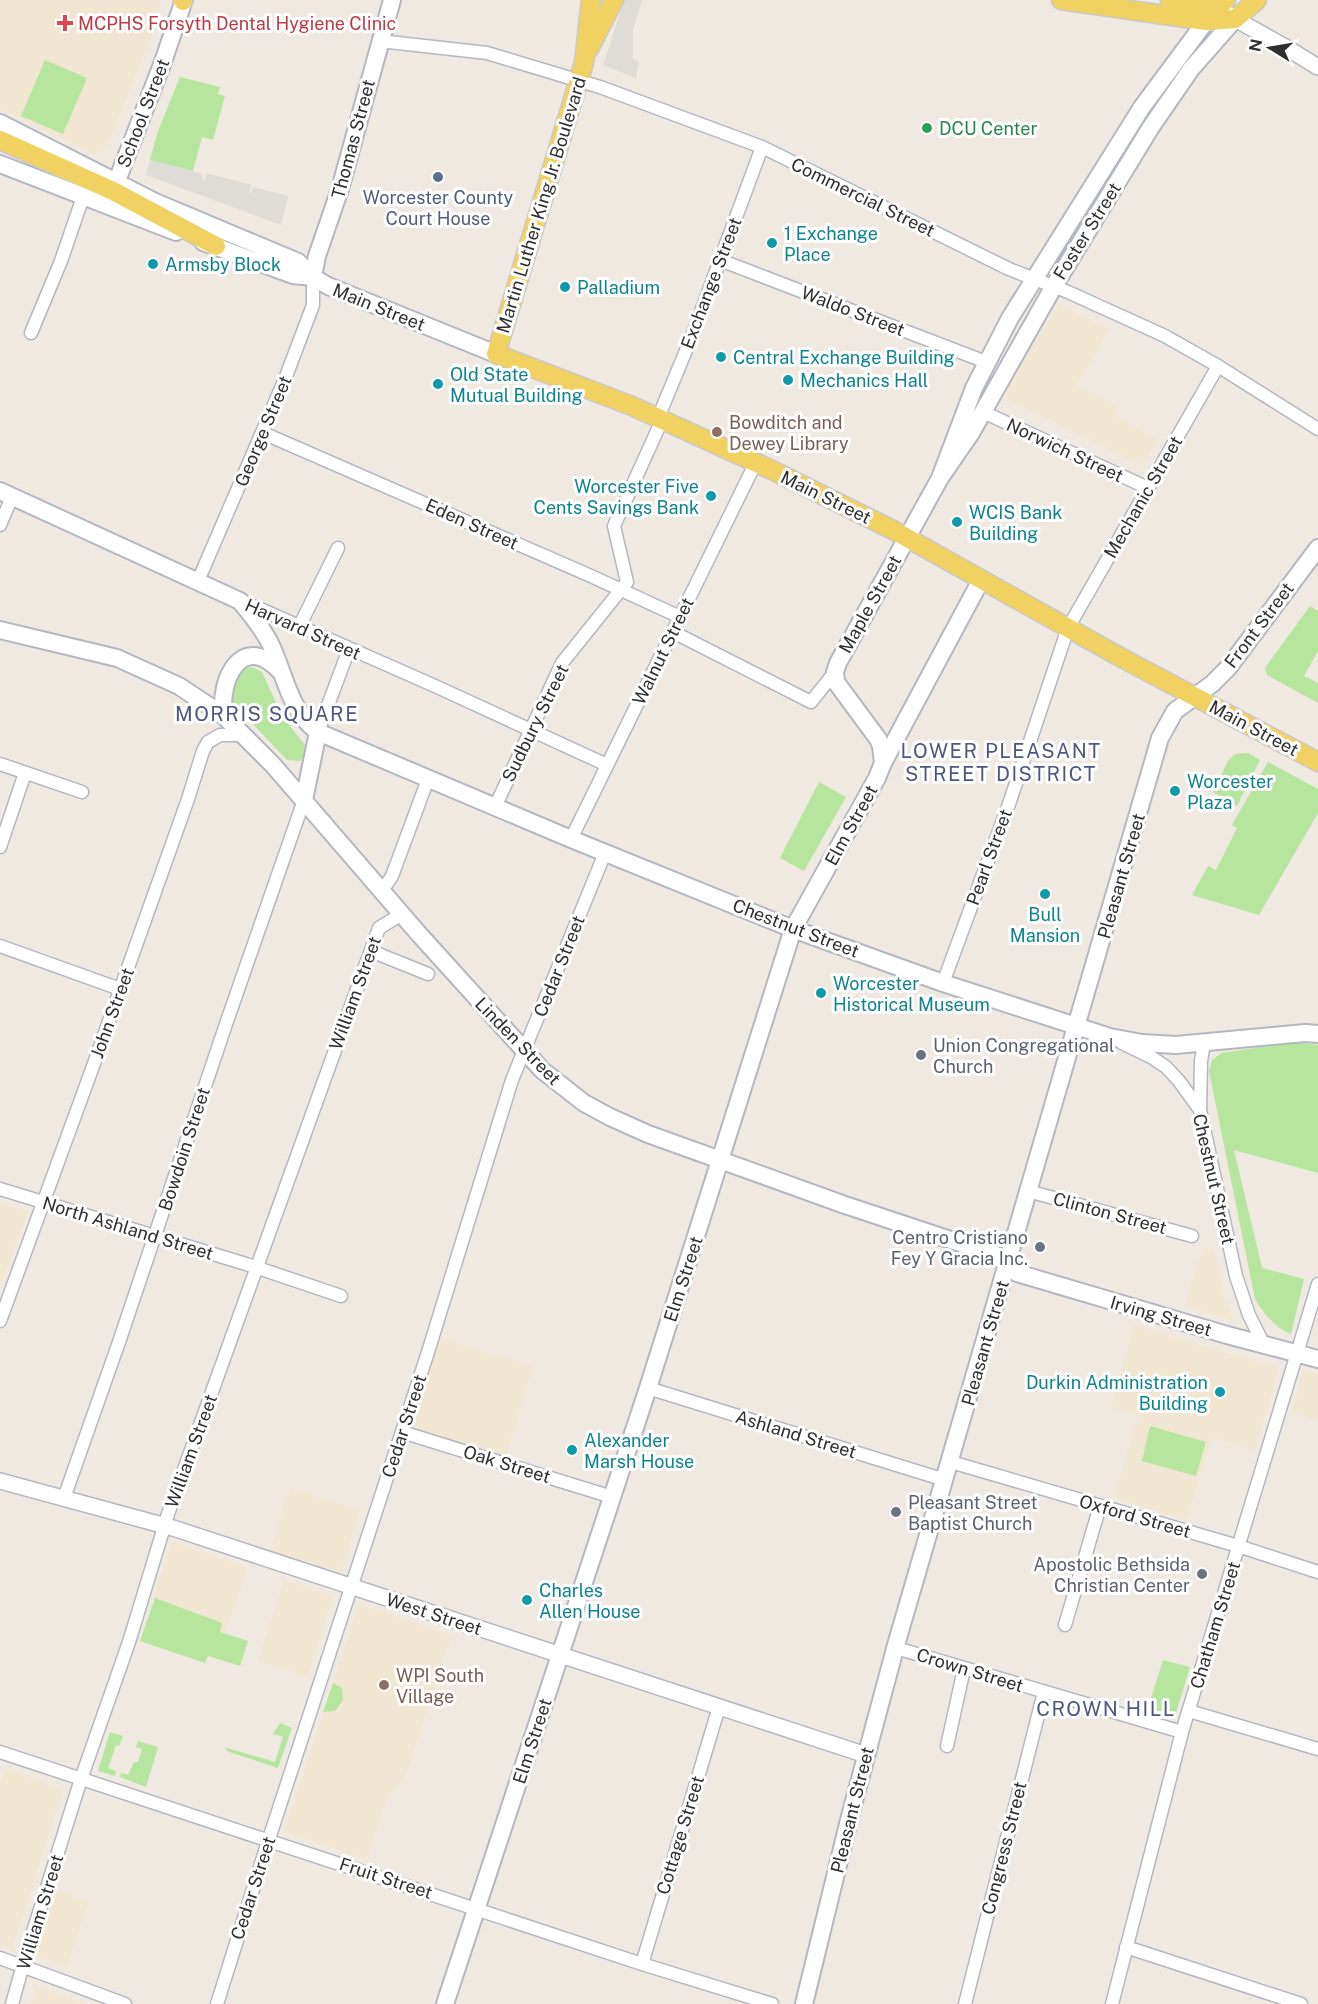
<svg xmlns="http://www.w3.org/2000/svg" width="1318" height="2004" viewBox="0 0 1318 2004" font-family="'Public Sans',sans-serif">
<rect width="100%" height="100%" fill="#efe9e1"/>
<g fill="#f0e6d1">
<path d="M0,0h161l-5,25 -50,123 -12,6 -94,-45z"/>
<path d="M1059,304l50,25 -32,56 40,22 -3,7 43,26 -15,25 -135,-66 -1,-8z"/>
<path d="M0,1202l28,9 -28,76z"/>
<path d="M1203,1247l11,2 10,48 10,24 -49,-15z"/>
<path d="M1134,1326l145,42 -24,82 -43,-13 -25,83 -73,-22 24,-83 -27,-8z"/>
<path d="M439,1338l94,29 -27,89 -94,-29z"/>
<path d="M1303,1370l15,4v46l-26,-8z"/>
<path d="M290,1488l70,22 -19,62 -71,-22z"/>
<path d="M172,1542l75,26 -22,65 -37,-13 2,-8 -37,-12z"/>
<path d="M284,1580l49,16 -26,81 -49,-16z"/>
<path d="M359,1604l92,32 -46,141 -18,19 -21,63 -82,-27z"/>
<path d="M5,1770l58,20 -51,159 -12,-4v-160z"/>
<path d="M57,1891l32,10 -22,66 -31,-11z"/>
<path d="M36,1987l49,17h-54z"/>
</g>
<g fill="#b6e59e">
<path d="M45,60l42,18 -24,56 -42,-18z"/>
<path d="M180,77l40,10 -2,7 7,2 -12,44 -11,-3 -9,34 -43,-11 8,-29z"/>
<path d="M1310,606l8,5v40l-14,25 14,7v20l-51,-28 -2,-7z"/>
<path d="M252,667l10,5 20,44 23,29 -1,12 -4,4 -13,-1 -54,-57c0,-13 4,-35 19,-36z"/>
<path d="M1248,753l12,7 -23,46 -24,-14 15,-31 7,-7z"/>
<path d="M1268,762l50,27v24l-59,102 -67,-20 16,-29 8,4 21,-42 -5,-3z"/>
<path d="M819,782l27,15 -42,74 -24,-13z"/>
<path d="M1294,1042l24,3v128l-84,-23 28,118 42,11 -13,55c-17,-7 -27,-20 -36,-35l-46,-228 3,-11 10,-7z"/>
<path d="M1150,1426l56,16 -10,34 -54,-15z"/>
<path d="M155,1598l67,25 -2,9 28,9 -8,25 -32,-10 -3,7 -65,-22z"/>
<path d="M1163,1660l27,7 -15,49 -27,-8z"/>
<path d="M333,1683l9,5 1,12 -8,11 -12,1z"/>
<path d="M280,1723l12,5 -14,40 -49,-16 -5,-5 51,15 8,-25 -10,-3z"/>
<path d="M110,1732l13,4 -4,10 -3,-1 -8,23 8,3 -1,5 -17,-5z"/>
<path d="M138,1741l20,6 -12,40 -26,-10 1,-4 7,2 6,-13h4l4,-13 -6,-2z"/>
</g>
<g fill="#dfdcd8">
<path d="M624,0h18l-9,30v29l6,3 -3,16 -33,-13z"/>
<path d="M150,160l53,14 -1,6 2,1 3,-8 45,12 -3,8h2l2,-6 35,9 -7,29 -135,-50z"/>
</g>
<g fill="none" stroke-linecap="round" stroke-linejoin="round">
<g stroke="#b4b7c1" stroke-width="15">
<g id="minor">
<path d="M380,41l107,12 113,34 162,60 247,122 59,23 97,44 53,30 100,63"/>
<path d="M720,260l266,102"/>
<path d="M31,333l30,-72 22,-64"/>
<path d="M983,412l165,76"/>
<path d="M658,418l34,-82 70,-189"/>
<path d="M263,433l328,143 89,41"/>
<path d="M0,525l12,-28"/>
<path d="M198,581l87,-202 28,-74v-28"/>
<path d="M242,601l193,85 172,79"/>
<path d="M299,627l39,-79"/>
<path d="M673,632l138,70 24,-30"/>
<path d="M318,732l31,-83"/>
<path d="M0,764l82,28"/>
<path d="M495,807l67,-144 65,-81 -13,-56 48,-106"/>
<path d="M571,839l185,-377"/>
<path d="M0,847l25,-74"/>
<path d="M382,891l10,-15 36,-97"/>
<path d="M0,946l120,43"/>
<path d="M371,951l57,23"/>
<path d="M943,983l66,-179 59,-176 150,-262"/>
<path d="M1122,1043l29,14 15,10 13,14 21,29 36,166 13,39 15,30"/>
<path d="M1200,1110l1,-49 3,-18"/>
<path d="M0,1189l246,75 95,32"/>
<path d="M1028,1191l164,45"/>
<path d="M0,1321l92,-252 96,-270 15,-48 5,-9 12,-7h25"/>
<path d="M648,1388l297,92"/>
<path d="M402,1432l210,65"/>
<path d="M951,1462l287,84 80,26"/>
<path d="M64,1498l55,-156 107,-318 78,-224"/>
<path d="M1065,1625l35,-119"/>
<path d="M896,1648l286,84"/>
<path d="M1189,1711l129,38"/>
<path d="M947,1746l17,-77"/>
<path d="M0,1752l642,212 130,40"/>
<path d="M1126,1947l175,57"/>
<path d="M0,1958l125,46"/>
<path d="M642,1964l77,-257"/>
<path d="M12,2004l14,-50 55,-175 48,-137 39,-128 211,-586 23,-14"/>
<path d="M217,2004l49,-156 162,-496 84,-272 93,-227"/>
<path d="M965,2004l79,-312"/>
<path d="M1112,2004l70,-272 136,-448"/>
</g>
</g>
<g stroke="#b4b7c1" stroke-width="18">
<g id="tertiary">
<path d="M1235,19l52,29 31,19"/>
<path d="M0,1481l173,47 693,227"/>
</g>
</g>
<g stroke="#b4b7c1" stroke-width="20">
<g id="secondary">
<path d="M0,123l155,79 143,60 15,15 15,9 168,68"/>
<path d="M0,164l176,68"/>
<path d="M113,191l50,-129 21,-62"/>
<path d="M203,242l90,33 20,2"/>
<path d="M313,277l4,-21 23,-67 52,-189"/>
<path d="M0,491l240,110c11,13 22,27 30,42 15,31 19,68 48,89l253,107 222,90 150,54 167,54 32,6 34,2 129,-12 13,1"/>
<path d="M0,630l117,28 62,28 45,30 49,49 145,168 124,137 42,33 26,14 38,17 197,71 151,50 21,18 210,62 91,24"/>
<path d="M224,716c-6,-36 18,-85 56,-45"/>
<path d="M883,763l-2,-17 -3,-7 -42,-57 -1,-10 3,-9 102,-185 31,-45 83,-147 97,-159 40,-58 44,-50 -17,-11 -12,13 -64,86 -132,211 -36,70 -34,90"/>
<path d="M304,800l14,-68"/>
<path d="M445,2004l203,-616 145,-459 84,-151 6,-15 98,-183"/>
<path d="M804,2004l45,-184 47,-175 264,-907 15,-27 37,-27 16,-16 90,-120"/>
</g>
</g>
<g stroke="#c9c9c9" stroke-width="21">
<g id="primary">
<path d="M183,0v1"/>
<path d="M591,0l-7,63 -88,291 136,52 142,65 119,59 227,127 198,105"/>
<path d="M1061,0l145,21 29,-2 22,-19"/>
<path d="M1170,0l48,8 8,-8"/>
<path d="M589,49l25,-49"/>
<path d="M0,140l113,51 103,55"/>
</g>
</g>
<use href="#minor" stroke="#fff" stroke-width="12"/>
<use href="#tertiary" stroke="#fff" stroke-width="15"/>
<use href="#secondary" stroke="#fff" stroke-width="16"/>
<use href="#primary" stroke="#f2d163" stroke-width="18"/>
</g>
<path fill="#e0444e" stroke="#fff" stroke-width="2" d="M62 14h6v6h6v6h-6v6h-6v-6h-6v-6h6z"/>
<circle fill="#2e9e5b" stroke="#fff" stroke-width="2" cx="927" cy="128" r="6"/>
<circle fill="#5c6f8a" stroke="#fff" stroke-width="2" cx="438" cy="177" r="6"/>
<g fill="#0f9aa8" stroke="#fff" stroke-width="2">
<circle cx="772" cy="243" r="6"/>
<circle cx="153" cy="264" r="6"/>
<circle cx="565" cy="287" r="6"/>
<circle cx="721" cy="357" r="6"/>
<circle cx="788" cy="380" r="6"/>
<circle cx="438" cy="384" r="6"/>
<circle cx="711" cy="496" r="6"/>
<circle cx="957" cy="522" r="6"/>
<circle cx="1175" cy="791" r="6"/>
<circle cx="1045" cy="894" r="6"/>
<circle cx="821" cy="993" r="6"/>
<circle cx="1220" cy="1392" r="6"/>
<circle cx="572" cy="1450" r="6"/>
<circle cx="527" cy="1600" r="6"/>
</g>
<g fill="#8d6e63" stroke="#fff" stroke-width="2">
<circle cx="717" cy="432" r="6"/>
<circle cx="384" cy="1685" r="6"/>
</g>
<g fill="#6b7280" stroke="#fff" stroke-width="2">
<circle cx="921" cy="1055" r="6"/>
<circle cx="1040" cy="1247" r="6"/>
<circle cx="896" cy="1512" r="6"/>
<circle cx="1202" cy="1574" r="6"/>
</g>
<g text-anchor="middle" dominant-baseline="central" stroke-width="6" stroke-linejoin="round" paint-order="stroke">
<g font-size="18" fill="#be3a42" stroke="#fff" text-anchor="start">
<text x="78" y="23">MCPHS Forsyth Dental Hygiene Clinic</text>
</g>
<g font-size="18" fill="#2e2e2e" stroke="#fff">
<text transform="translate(143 113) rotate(-69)">School Street</text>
<text transform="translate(353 139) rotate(-75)">Thomas Street</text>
<text transform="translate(863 197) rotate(26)">Commercial Street</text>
<text transform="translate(541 205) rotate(-73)">Martin Luther King Jr. Boulevard</text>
<text transform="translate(1087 231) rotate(-58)">Foster Street</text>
<text transform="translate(711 283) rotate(-69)">Exchange Street</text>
<text transform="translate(379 307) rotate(22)">Main Street</text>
<text transform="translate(853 311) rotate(21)">Waldo Street</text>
<text transform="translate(263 431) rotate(-67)">George Street</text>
<text transform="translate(1065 450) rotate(25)">Norwich Street</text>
<text transform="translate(826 497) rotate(26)">Main Street</text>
<text transform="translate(1143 497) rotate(-60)">Mechanic Street</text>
<text transform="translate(472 524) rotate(24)">Eden Street</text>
<text transform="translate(870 604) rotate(-61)">Maple Street</text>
<text transform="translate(1259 625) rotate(-53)">Front Street</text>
<text transform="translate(303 629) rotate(24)">Harvard Street</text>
<text transform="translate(663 651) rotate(-64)">Walnut Street</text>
<text transform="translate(535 723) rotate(-64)">Sudbury Street</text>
<text transform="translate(1254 728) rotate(28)">Main Street</text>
<text transform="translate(851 825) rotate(-61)">Elm Street</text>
<text transform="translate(989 857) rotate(-70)">Pearl Street</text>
<text transform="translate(1121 876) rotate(-74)">Pleasant Street</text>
<text transform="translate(796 928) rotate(21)">Chestnut Street</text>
<text transform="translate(559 966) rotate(-68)">Cedar Street</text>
<text transform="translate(355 993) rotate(-70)">William Street</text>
<text transform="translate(112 1013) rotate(-70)">John Street</text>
<text transform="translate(518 1041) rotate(46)">Linden Street</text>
<text transform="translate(184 1149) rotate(-72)">Bowdoin Street</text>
<text transform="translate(1214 1179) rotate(77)">Chestnut Street</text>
<text transform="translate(1110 1213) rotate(15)">Clinton Street</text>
<text transform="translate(128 1228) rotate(17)">North Ashland Street</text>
<text transform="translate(683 1279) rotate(-72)">Elm Street</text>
<text transform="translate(1161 1316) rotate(16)">Irving Street</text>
<text transform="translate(985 1343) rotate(-74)">Pleasant Street</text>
<text transform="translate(404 1426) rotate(-72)">Cedar Street</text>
<text transform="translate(796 1434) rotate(17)">Ashland Street</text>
<text transform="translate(191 1451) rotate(-70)">William Street</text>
<text transform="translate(507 1464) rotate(17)">Oak Street</text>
<text transform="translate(1135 1516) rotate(16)">Oxford Street</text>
<text transform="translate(434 1614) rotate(18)">West Street</text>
<text transform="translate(1215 1625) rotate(-73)">Chatham Street</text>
<text transform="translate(970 1670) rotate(17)">Crown Street</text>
<text transform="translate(532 1741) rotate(-72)">Elm Street</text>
<text transform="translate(852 1810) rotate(-76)">Pleasant Street</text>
<text transform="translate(680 1835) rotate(-73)">Cottage Street</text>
<text transform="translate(1004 1848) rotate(-76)">Congress Street</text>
<text transform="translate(386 1878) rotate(18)">Fruit Street</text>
<text transform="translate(253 1888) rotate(-72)">Cedar Street</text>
<text transform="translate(40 1912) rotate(-73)">William Street</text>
</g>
<g font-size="18" fill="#27864d" stroke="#fff" text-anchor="start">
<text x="939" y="128">DCU Center</text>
</g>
<g font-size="18" fill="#4e5e75" stroke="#fff">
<text x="438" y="197">Worcester County<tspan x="438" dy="21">Court House</tspan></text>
</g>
<g font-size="18" fill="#0d838f" stroke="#fff" text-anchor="start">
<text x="784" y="233">1 Exchange<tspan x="784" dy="21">Place</tspan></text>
<text x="165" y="264">Armsby Block</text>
<text x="577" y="287">Palladium</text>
<text x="733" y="357">Central Exchange Building</text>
<text x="450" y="374">Old State<tspan x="450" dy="21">Mutual Building</tspan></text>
<text x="800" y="380">Mechanics Hall</text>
<text x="699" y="486" text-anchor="end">Worcester Five<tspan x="699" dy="21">Cents Savings Bank</tspan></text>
<text x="969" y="512">WCIS Bank<tspan x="969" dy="21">Building</tspan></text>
<text x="1187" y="781">Worcester<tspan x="1187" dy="21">Plaza</tspan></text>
<text x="1045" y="914" text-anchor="middle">Bull<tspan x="1045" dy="21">Mansion</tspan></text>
<text x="833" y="983">Worcester<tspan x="833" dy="21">Historical Museum</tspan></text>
<text x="1208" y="1382" text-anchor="end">Durkin Administration<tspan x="1208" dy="21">Building</tspan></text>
<text x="584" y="1440">Alexander<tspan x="584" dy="21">Marsh House</tspan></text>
<text x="539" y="1590">Charles<tspan x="539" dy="21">Allen House</tspan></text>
</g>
<g font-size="18" fill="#785e54" stroke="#fff" text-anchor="start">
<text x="729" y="422">Bowditch and<tspan x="729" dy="21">Dewey Library</tspan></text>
<text x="396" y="1675">WPI South<tspan x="396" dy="21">Village</tspan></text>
</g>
<g font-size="18" fill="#5b616d" stroke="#fff" text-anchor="start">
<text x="933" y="1045">Union Congregational<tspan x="933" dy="21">Church</tspan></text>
<text x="1028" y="1237" text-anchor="end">Centro Cristiano<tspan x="1028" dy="21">Fey Y Gracia Inc.</tspan></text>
<text x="908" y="1502">Pleasant Street<tspan x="908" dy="21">Baptist Church</tspan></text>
<text x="1190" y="1564" text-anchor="end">Apostolic Bethsida<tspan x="1190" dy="21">Christian Center</tspan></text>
</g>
<g font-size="20" letter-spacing="1.5" fill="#4d5680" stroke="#fff">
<text x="267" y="714">MORRIS SQUARE</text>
<text x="1001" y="751">LOWER PLEASANT<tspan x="1001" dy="23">STREET DISTRICT</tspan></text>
<text x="1106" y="1709">CROWN HILL</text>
</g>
</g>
<g transform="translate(1270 48) rotate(281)" stroke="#ffffff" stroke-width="4.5" paint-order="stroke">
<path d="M0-4.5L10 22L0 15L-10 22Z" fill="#2e2e2e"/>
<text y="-9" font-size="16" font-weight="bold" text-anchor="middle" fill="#2e2e2e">N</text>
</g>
</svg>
